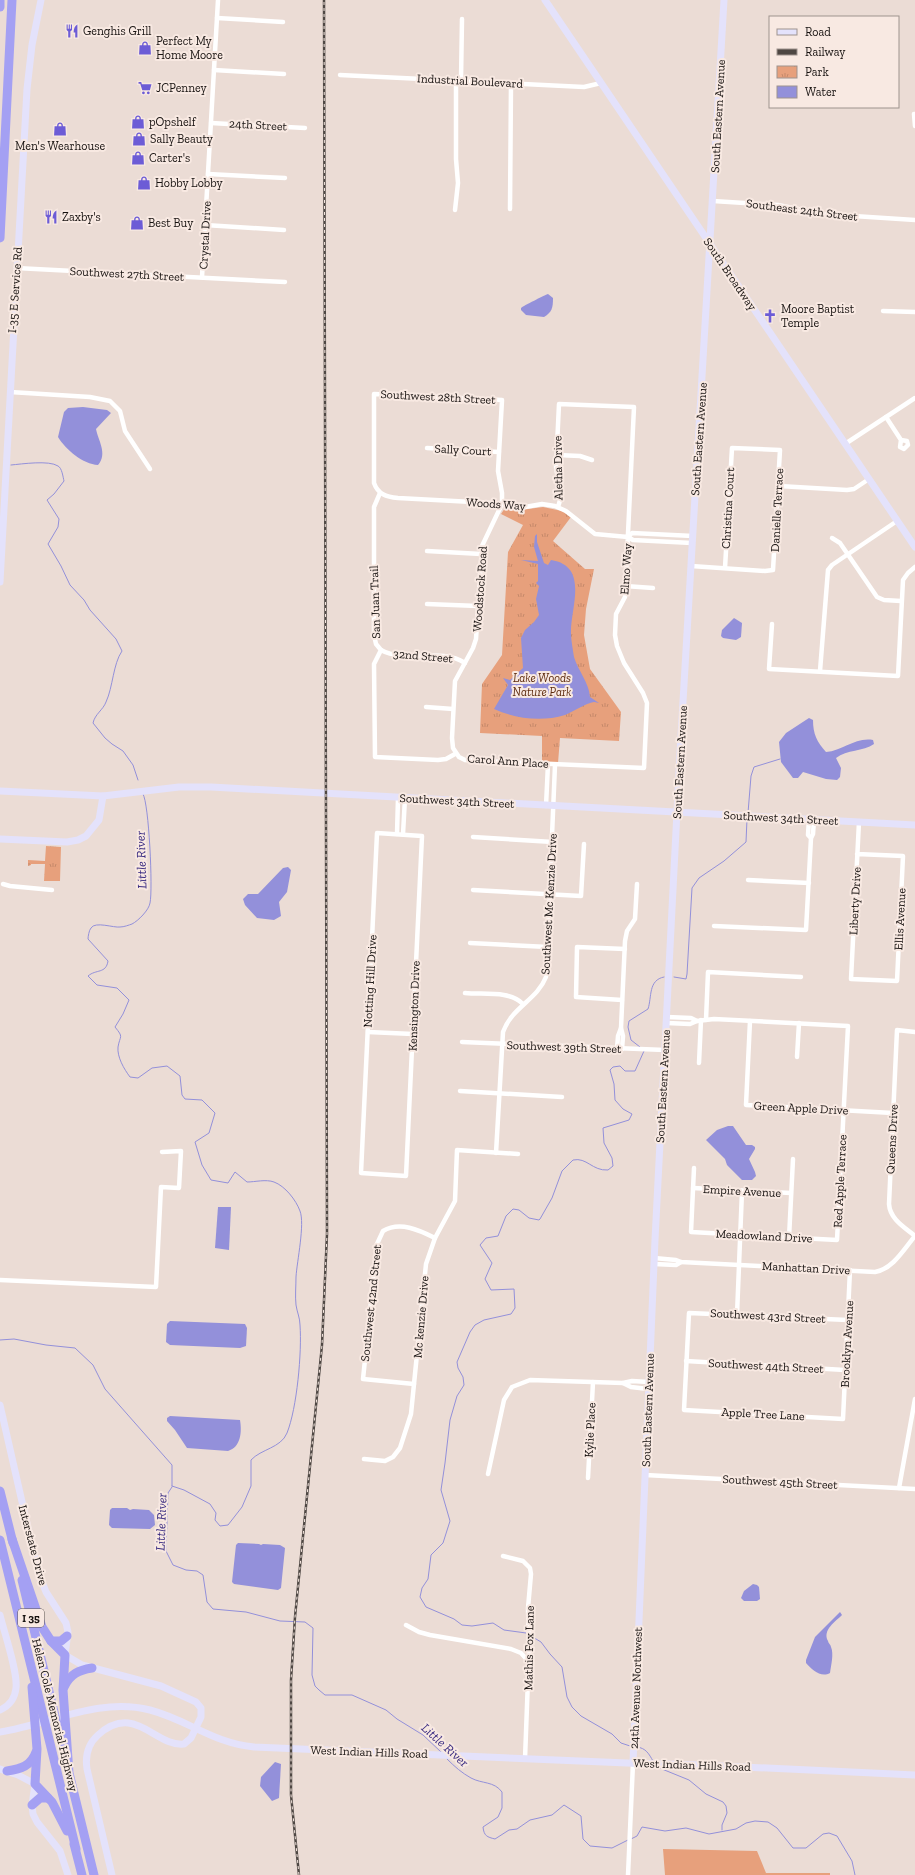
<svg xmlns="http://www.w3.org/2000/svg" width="915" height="1875" viewBox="0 0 915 1875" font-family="'Zilla Slab',serif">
<defs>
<pattern id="park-tufts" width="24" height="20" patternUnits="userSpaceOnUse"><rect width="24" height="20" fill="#e7a07c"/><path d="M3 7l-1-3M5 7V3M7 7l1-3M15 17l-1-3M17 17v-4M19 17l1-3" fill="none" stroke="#c5896a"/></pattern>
</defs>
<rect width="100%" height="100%" fill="#ebdcd5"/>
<path fill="#e7a07c" d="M663,1849l94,2 9,22h64v2h-165z"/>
<g fill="url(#park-tufts)">
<path d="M543,507l19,4 9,6 -18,24 32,28h9l-8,40 -2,26 6,34 31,43 -2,29 -59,-3 -2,25 -16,-2v-25l-62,-3 2,-49 20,-29 6,-103 15,-27 -22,-11 4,-6 16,2z"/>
<path d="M46,846l15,1 -1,34h-16l1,-17h-14v1l-3,1v-6l17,1z"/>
</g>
<g fill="#9390da">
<path d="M548,294l5,4c0,10 -1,14 -9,19l-18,-2 -5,-5v-2c2,-2 24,-13 27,-14z"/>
<path d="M83,407l24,3 4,3 -15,16c2,11 12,25 2,36 -15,-1 -32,-15 -40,-28l6,-25 4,-4z"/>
<path d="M537,534v8l7,21 4,2 3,-5c39,6 19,49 20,73 0,7 2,17 3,24 4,14 15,25 16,40l9,6c-2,0 -3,-1 -5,-1 -8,1 -21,10 -29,13 -23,7 -49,4 -71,-6l14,-24 -5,-7 7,2 13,-12 -2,-30 4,-8 9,-8 5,-7 -3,-16 3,-13 -3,-3 2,-2v-17l-17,-4 17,1 -4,-14 1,-11z"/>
<path d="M734,618l8,5 -1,14 -5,3 -13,-2 -2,-2 1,-6z"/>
<path d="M809,718l4,2c0,14 4,22 13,32 17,-1 29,-15 47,-12l1,4c-11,8 -27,5 -38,14l5,10 -1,9 -3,3 -11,-1 -23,-7 -5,6h-5l-12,-16 -2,-20 7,-9z"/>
<path d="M288,867l3,3 -4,22 -8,10 2,14 -7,4 -17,-2 -12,-13 -2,-6 5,-5h10l25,-26z"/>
<path d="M728,1126h5l13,19h6l3,2v2l-6,10 6,13 1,4 -4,4h-10l-15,-15 -2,-6 -19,-19 11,-10z"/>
<path d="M218,1207h13l-2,43 -14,-2z"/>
<path d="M170,1321l75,3 2,4 -1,18 -6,2 -70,-3 -4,-3 1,-18z"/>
<path d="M170,1416l70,4c2,12 1,27 -12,31l-41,-3 -12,-18 -8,-9v-3z"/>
<path d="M112,1508h15l3,2 3,-1 16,1 5,5 1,10 -5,4 -38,-1 -3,-3 1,-15z"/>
<path d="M238,1543l21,1 2,1 2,-1 17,1 5,3 -4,40 -3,2 -44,-6 -2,-2 4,-37z"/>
<path d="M753,1584l4,1 2,2 1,12 -3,2h-13l-3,-3 3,-7z"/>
<path d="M840,1612l2,3c-6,6 -20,15 -14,26 0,2 3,4 3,6 3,7 0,18 -1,26 -9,5 -18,-3 -24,-10v-3l9,-23z"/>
<path d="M275,1762l6,2 -2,34 -7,3 -12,-15 1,-9z"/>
</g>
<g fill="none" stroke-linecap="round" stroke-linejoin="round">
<g stroke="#9390da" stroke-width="1">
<path d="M11,465c11,-1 38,-5 47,1 4,2 5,11 6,15l-10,13 -7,6 12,19 -1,8 -10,17 13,22 9,19 14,15 6,10 26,29 6,12c-9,13 -9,36 -16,51 -3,8 -11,12 -13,21l12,15 7,6 11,7 10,14 5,15"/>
<path d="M143,794c6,9 10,96 7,109 -1,7 -12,18 -18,21 -3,1 -8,3 -12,3 -6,1 -25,-6 -29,1 -2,2 -3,9 -3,11l20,22c-2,13 -12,8 -20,15l9,9 20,3 12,12 -6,14 -8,13c9,11 5,8 3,20 -1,10 6,22 12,30l8,1 14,-10 15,-2 13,10 2,19 3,4 17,1 13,13 -6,20 -14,9 7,23 9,15 17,3 7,-11 12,10c8,0 19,-3 27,0 11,4 22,18 26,29 5,13 -3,50 -4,66 0,9 -1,19 0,28 1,7 4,13 4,20 2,27 -3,83 -13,108 -6,15 -26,16 -36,27v26l-9,21 -14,18 -8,1 -5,-6 1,-7 -6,-9 -26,-14 -12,-4"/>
<path d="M748,813l3,-37 3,-9 26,-8"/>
<path d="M674,977l12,2 1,-5 5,-86 7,-10 25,-17 22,-19 1,-23"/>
<path d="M640,1047l-9,-7 -3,-13 1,-6 19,-12c4,-12 0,-29 16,-32"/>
<path d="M0,1340l14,-1 32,6 29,3 18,17 12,24 67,76v21"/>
<path d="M172,1487l-4,6 -2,58 7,14 13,5 11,1 6,4 4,27 6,7 33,3 34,9 25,1 8,6 -1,47 3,11 4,4 6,5h27l34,15 11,9 26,16 18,17"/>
<path d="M526,1633l-22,-3 -11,-7 -21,3 -10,-1 -8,-6 -28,-12 -6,-10 2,-9 6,-9 3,-24 12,-12 7,-22 -9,-31 4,-27 5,-43 7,-24 7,-11 -1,-8 -5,-9 -1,-6 13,-30 5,-7 9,-5 27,-6 4,-6 -1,-19 -23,1 -6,-11 7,-16 -12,-18 6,-7 12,-2 8,-20 7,-7 6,1 10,8 10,2 1,-1 12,-21 10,-27 11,-11c14,-3 19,11 35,10l5,-4 -1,-8 -8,-15 -1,-15 26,-8 3,-6 -9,-5 -8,-9 -1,-16 -4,-14 3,-3 7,-1 5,5h10l9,-20"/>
<path d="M531,1636l10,6 9,12 12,13 5,30 5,10 9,9 31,18 9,9 9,3"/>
<path d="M637,1747c9,1 12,7 16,14"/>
<path d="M447,1759c8,8 15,14 24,19 11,6 23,3 31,14v16l-4,9 -15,10c1,9 4,10 12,12l14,-9 8,-1 13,-9 22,-5 12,-10 17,11 2,23 7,7 22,2 16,-8"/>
<path d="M657,1767l32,13 17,14 17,8 3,4 1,7 -5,12v5"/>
<path d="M631,1839l6,-3 5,-9 23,4 21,-3 23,6 27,-5 10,-6 9,-2 13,1 9,6 16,20h13l17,-14 6,-1 8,3 15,25 3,14"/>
</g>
<g stroke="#fff" stroke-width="4.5">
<path d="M217,18l66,4"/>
<path d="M214,70l70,4"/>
<path d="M340,75l244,12 17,-4"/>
<path d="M461,80l1,-61"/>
<path d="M914,114l1,12"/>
<path d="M211,123l94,5"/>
<path d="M208,174l77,4"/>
<path d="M713,201l65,4 45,9 92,6"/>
<path d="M510,209l1,-126"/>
<path d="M455,210l3,-27 -2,-24v-79"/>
<path d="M205,225l79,5"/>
<path d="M16,268l269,14"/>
<path d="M202,277l16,-277"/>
<path d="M883,311l32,1"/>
<path d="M10,392l80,5 20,4 10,10 5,20 25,38"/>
<path d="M886,417l15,23 -1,7 4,2 4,-4 -1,-4 -6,-1"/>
<path d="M845,444l70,-46"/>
<path d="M427,448l72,4"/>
<path d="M557,455l23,1 12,4"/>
<path d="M779,486l68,4 7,-1 15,-10"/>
<path d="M380,493l-6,14v128l2,9 5,6 -7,14 1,93 63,3 8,-1 9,-5"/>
<path d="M558,507l3,-10 -5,-30 3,-63 75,3 -9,190 -9,17 -1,21 2,11 7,17 19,30 4,10 -3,65 -160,-7 -19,-1 -6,-3 -6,-9 -1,-10 3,-57 18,-33 3,-9 6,-93 20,-42v-11l-4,-22 4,-71 -128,-6v89c4,11 12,14 24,15l93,5 34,4 17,-3 13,2 11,5 29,23 33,3"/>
<path d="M832,538l8,5 37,54 7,3 17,1"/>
<path d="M692,543l-59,-3 -5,-3 4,-4 61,3"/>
<path d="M427,551l54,3"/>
<path d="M691,566l74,5 8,-1 7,-120 -48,-2 -7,120"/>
<path d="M625,586l28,2"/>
<path d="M427,604l51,2"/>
<path d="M772,624l-3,45 129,7 5,-96 5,-7 7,-6"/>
<path d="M381,650c25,14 59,-3 84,13"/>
<path d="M820,671l8,-101 4,-5 65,-44"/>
<path d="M426,707l27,2"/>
<path d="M546,806l2,-42"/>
<path d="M809,819l-1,16 3,3"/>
<path d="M377,833l45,3 -16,340 -45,-3z"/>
<path d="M397,834l1,-36"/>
<path d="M403,834l2,-36"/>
<path d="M473,837l80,5"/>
<path d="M857,854l46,2 -6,125 -46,-2 8,-157"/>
<path d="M748,880l61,3"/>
<path d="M3,884l7,2 42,4"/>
<path d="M473,890l108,6 3,-52"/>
<path d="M714,926l92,4 5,-92 2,-4 1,-14"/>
<path d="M470,943l78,4"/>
<path d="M465,993c18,2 44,-3 58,11"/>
<path d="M622,1000l-46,-3 1,-50 48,2"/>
<path d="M667,1017l24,1 6,3"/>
<path d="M706,1020l2,-48 93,5"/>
<path d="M750,1021l-4,84 147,8"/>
<path d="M667,1023l23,1 7,-3 17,-2 134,7 -11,214 -146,-8 3,-64"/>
<path d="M368,1032l45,2"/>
<path d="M462,1042l203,8"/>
<path d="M617,1049l1,-13 3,-8"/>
<path d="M622,1049l1,-13 -2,-8 4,-87 2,-10 8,-12 2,-35"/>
<path d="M797,1057l2,-34"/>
<path d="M699,1063l2,-43"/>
<path d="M460,1091l102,6"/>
<path d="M496,1153l7,-121c9,-25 34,-32 43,-55l9,-212"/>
<path d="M693,1188l98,5"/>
<path d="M789,1238l4,-79"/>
<path d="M654,1258l22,2 5,2 194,10c18,-3 29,-23 40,-36 -11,-9 -25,-17 -26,-32l8,-174 18,2"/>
<path d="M654,1264l22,1 5,-3"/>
<path d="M0,1280l156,7 5,-100 18,1 2,-37 -19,1"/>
<path d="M737,1315l5,-124"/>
<path d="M848,1320l-159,-7 -5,97 159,9 7,-149"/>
<path d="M686,1361l159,9"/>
<path d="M623,1383l8,4 17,2"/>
<path d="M414,1384l-51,-5 14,-135 6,-13c17,-10 36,-1 52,7"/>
<path d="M364,1459l21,2 8,-4 7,-9 11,-34 15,-150 9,-26 20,-37 2,-51 61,4"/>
<path d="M488,1474l16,-74 8,-13 18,-7 93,3 9,-2 17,1"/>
<path d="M645,1475l270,14"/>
<path d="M588,1478l5,-96"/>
<path d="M899,1488l16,-89"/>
<path d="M503,1556l20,5 7,7 1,6 -3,34 1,44 -4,107"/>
<path d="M406,1625l13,7 11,3 81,14 10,4 8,9"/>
<path d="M628,1875l5,-112"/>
</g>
<g stroke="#e4e2fb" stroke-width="7">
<path d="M545,0l370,547"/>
<path d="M0,582l27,-493 5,-44 9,-45"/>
<path d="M0,791l103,5 76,-9h32l704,38"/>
<path d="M0,839l67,3 11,-2 8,-4 13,-16 4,-24"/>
<path d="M0,1405l38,167 8,20 20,31 2,9 -3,23 17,10 79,21 35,16 5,6v9l-10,21 -7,6c-29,3 -49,-42 -86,-9 -10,9 -13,21 -11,34l25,106"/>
<path d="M0,1615c4,17 18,57 16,73 -1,10 -7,18 -16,22"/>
<path d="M0,1732c50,-8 99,-35 150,-22 38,10 63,33 104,37l373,16 74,2 214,10"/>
<path d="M633,1763l22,-523 25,-487 44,-753"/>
<path d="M0,1769l18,6 17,9 -3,21 1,9 4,8 23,29 8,24"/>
</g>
<g stroke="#a4a0f3" stroke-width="9">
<path d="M0,7v-7"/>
<path d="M0,238l12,-238"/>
<path d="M0,1491l13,52"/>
<path d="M12,1539l30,88 9,14 14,14 -2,35 6,83 25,102"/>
<path d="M0,1540l76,309"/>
<path d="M22,1580l41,169"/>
<path d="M51,1641h10l6,-5"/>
<path d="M32,1687l5,62 -2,35 17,18 15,29"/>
<path d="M64,1687c6,-13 15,-17 28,-19"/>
<path d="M7,1771c14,-2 24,-5 29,-19"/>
<path d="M32,1805l8,-7h8"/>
<path d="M74,1844l8,31"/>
</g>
<g stroke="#4e4743" stroke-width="2.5">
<path id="rail" d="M299,1875l-8,-80v-115l4,-63 27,-272 5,-111 -3,-1234"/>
</g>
<use href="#rail" stroke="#f8e9e2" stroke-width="1" stroke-dasharray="3" stroke-linecap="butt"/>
</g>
<defs>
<g id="restaurant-bare" transform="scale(1.08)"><path d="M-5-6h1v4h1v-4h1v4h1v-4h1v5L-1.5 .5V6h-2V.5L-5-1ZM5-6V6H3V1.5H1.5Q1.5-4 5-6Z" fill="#6c5cd6" stroke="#f8e9e2" stroke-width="2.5" paint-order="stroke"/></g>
<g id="shop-bare" transform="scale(1.08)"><path d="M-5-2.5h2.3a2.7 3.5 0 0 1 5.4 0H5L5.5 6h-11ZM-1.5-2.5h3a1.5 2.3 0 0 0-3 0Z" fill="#6c5cd6" stroke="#f8e9e2" stroke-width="2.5" paint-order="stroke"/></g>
<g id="supermarket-bare" transform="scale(1.08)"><path d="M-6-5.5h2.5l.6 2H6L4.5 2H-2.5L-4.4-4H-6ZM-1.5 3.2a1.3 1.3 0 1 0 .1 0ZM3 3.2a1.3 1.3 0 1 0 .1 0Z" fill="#6c5cd6" stroke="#f8e9e2" stroke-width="2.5" paint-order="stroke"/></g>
<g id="church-bare" transform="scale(1.08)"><path d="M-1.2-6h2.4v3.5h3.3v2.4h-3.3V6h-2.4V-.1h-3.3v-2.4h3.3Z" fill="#6c5cd6" stroke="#f8e9e2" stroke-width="2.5" paint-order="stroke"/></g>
</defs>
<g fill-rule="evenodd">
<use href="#restaurant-bare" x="72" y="31"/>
<use href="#shop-bare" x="145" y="48"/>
<use href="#supermarket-bare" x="145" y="88"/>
<use href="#shop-bare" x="138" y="122"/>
<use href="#shop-bare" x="60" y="129"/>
<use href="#shop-bare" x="139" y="139"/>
<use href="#shop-bare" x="138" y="158"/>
<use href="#shop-bare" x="144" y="183"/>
<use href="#restaurant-bare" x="51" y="217"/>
<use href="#shop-bare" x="137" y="223"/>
<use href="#church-bare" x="770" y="316"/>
</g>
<g text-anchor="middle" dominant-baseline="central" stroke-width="4" stroke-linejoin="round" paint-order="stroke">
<rect fill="#f8e9e2" stroke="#5a524f" stroke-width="1" x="18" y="1609" width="26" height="18" rx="3"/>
<g font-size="11" font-weight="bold" fill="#171210">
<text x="31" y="1618">I 35</text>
</g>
<g font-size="12" fill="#171210" stroke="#f8e9e2" text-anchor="start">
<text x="83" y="31">Genghis Grill</text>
<text x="156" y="41">Perfect My<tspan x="156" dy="14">Home Moore</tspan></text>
<text x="156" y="88">JCPenney</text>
<text x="149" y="122">pOpshelf</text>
<text x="150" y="139">Sally Beauty</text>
<text x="60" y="146" text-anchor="middle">Men's Wearhouse</text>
<text x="149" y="158">Carter's</text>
<text x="155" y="183">Hobby Lobby</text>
<text x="62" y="217">Zaxby's</text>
<text x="148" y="223">Best Buy</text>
<text x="781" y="309">Moore Baptist<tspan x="781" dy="14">Temple</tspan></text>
</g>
<g font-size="12" fill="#171210" stroke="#f8e9e2">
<text transform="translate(470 81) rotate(3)">Industrial Boulevard</text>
<text transform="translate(718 116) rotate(-87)">South Eastern Avenue</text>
<text transform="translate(258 125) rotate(3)">24th Street</text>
<text transform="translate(802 210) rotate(7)">Southeast 24th Street</text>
<text transform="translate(205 235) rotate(-87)">Crystal Drive</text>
<text transform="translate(127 274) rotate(3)">Southwest 27th Street</text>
<text transform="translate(730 274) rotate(56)">South Broadway</text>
<text transform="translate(15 290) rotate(-86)">I-35 E Service Rd</text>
<text transform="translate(438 397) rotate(3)">Southwest 28th Street</text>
<text transform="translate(699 439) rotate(-86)">South Eastern Avenue</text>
<text transform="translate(463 450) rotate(3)">Sally Court</text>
<text transform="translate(558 468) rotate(-91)">Aletha Drive</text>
<text transform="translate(496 504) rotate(4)">Woods Way</text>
<text transform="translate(728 508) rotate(-87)">Christina Court</text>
<text transform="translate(777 510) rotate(-87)">Danielle Terrace</text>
<text transform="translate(626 569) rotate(-86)">Elmo Way</text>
<text transform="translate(480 589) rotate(-86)">Woodstock Road</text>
<text transform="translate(375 602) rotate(-92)">San Juan Trail</text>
<text transform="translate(423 656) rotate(5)">32nd Street</text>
<text transform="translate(508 761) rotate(4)">Carol Ann Place</text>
<text transform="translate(680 762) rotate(-87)">South Eastern Avenue</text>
<text transform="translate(457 801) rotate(3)">Southwest 34th Street</text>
<text transform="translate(781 818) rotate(3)">Southwest 34th Street</text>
<text transform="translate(855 901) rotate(-87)">Liberty Drive</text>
<text transform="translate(549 904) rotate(-87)">Southwest Mc Kenzie Drive</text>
<text transform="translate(900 919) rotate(-87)">Ellis Avenue</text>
<text transform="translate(370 981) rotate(-87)">Notting Hill Drive</text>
<text transform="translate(414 1006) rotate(-88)">Kensington Drive</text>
<text transform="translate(564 1047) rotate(2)">Southwest 39th Street</text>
<text transform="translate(663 1086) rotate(-87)">South Eastern Avenue</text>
<text transform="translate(801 1108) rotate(3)">Green Apple Drive</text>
<text transform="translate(892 1139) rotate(-87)">Queens Drive</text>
<text transform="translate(840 1181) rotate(-87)">Red Apple Terrace</text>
<text transform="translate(742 1191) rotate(3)">Empire Avenue</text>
<text transform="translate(764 1236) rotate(3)">Meadowland Drive</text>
<text transform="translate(806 1268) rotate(3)">Manhattan Drive</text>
<text transform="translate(371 1303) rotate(-84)">Southwest 42nd Street</text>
<text transform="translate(768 1316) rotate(3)">Southwest 43rd Street</text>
<text transform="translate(421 1317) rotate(-85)">Mc kenzie Drive</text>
<text transform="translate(847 1344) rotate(-87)">Brooklyn Avenue</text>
<text transform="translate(766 1366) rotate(3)">Southwest 44th Street</text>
<text transform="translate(648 1410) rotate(-88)">South Eastern Avenue</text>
<text transform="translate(763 1414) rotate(3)">Apple Tree Lane</text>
<text transform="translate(590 1430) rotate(-87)">Kylie Place</text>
<text transform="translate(780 1482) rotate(3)">Southwest 45th Street</text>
<text transform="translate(33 1545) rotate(75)">Interstate Drive</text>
<text transform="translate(529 1648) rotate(-89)">Mathis Fox Lane</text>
<text transform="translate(636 1688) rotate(-88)">24th Avenue Northwest</text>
<text transform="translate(55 1715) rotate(76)">Helen Cole Memorial Highway</text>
<text transform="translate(369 1752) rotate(2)">West Indian Hills Road</text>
<text transform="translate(692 1765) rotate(2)">West Indian Hills Road</text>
</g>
<g font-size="12" font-style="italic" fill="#5c2a0d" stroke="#f8e9e2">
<text x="542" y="678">Lake Woods<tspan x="542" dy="14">Nature Park</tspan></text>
</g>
<g font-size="13" font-style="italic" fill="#392b81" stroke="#f8e9e2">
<text transform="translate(141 860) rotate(-92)">Little River</text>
<text transform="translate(161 1522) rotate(-88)">Little River</text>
<text transform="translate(445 1745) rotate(42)">Little River</text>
</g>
</g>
<rect x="769" y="16" width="130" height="92" fill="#f8e9e2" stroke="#9e938e"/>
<rect x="777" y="29" width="20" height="6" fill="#e4e2fb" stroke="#9e938e"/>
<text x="805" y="36" font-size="12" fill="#171210">Road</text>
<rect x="777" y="49" width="20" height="6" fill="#4e4743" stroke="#9e938e"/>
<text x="805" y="56" font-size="12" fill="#171210">Railway</text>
<rect x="777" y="66" width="20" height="12" fill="url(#park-tufts)" stroke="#9e938e"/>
<text x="805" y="76" font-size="12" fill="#171210">Park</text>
<rect x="777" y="86" width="20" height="12" fill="#9390da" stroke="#9e938e"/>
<text x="805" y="96" font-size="12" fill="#171210">Water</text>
</svg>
